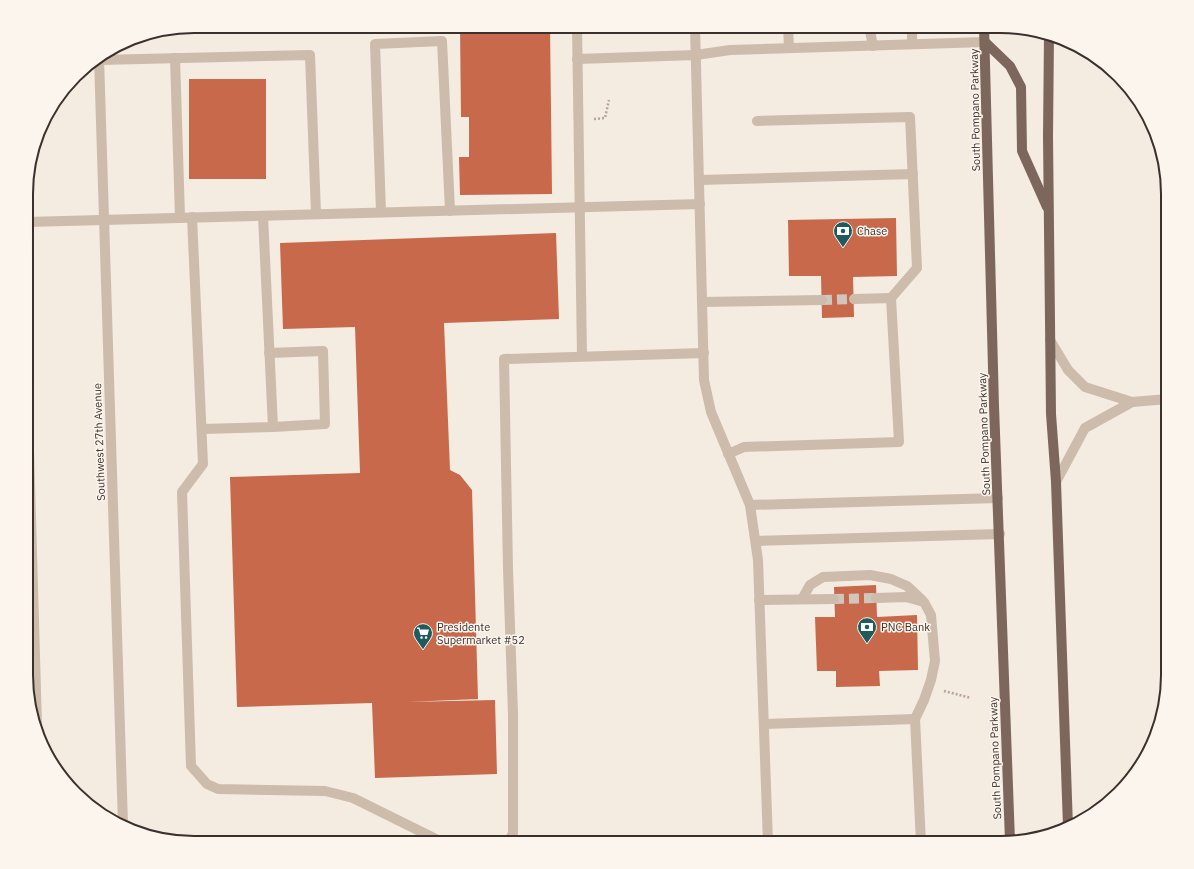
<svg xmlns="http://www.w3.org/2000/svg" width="1194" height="869" viewBox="0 0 1194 869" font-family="'IBM Plex Sans',sans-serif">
<rect width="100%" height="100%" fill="#f4ebe1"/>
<g fill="#c8694b">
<path d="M460,26h90l2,168 -92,1 -1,-38h10v-40h-8z"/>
<rect x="189" y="79" width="77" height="100"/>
<path d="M896,218l1,58 -44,1 1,40 -32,1 -1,-42h-32l-1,-56z"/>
<path d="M556,233l3,86 -115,4 6,147 10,5 12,15 6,209 -71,3 88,-2 2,74 -122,4 -3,-75 -135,4 -7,-230 130,-4 -5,-146 -72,2 -3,-86z"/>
<path d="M876,585l1,32 40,-2 1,55 -39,1 1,15 -44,1v-16h-19l-2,-54h20l-1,-30z"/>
</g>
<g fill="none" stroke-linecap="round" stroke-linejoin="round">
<g stroke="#cfc6bd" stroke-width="10" stroke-dasharray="10 5" stroke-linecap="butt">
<path d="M822,300l32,-1"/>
<path d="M834,599l42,-1"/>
</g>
<g stroke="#b9a596" stroke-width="2.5" stroke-dasharray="2 2" stroke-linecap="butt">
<path d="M594,119l11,-1 4,-18"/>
<path d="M944,691l27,7"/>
</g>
<g stroke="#cdbbac" stroke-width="10">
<path d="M577,26l5,330"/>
<path d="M695,26l9,354 7,32 39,93 8,55 10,283"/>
<path d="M788,26l1,22"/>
<path d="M869,26l4,20"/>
<path d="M912,44v-18"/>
<path d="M99,58l24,767"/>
<path d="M175,58l5,159"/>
<path d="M577,59l119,-4 34,-5 255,-8"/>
<path d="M99,60l211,-5 6,159"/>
<path d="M757,121l153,-4 7,151 -26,30"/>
<path d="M699,180l214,-6"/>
<path d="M381,212l-6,-168 67,-3 8,170"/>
<path d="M192,217l11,247 -21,28 9,274 16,18 11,5 107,2 28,7 91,45"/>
<path d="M27,222l673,-18"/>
<path d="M702,302l120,-2"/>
<path d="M1050,340l18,30 17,17 47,15 36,-3"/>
<path d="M269,353l54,-2 2,73 -52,3"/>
<path d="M27,381l10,344"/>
<path d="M202,429l71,-2 -10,-211"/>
<path d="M728,454l16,-7 155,-5 -8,-144 -37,1"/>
<path d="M1056,482l29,-54 47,-26"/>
<path d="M750,505l248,-7"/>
<path d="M756,541l244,-7"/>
<path d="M876,598l30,-1 18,5 7,13 4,46 -4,19 -7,20 -9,19"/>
<path d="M802,599l8,-14 13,-8 47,-2 21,4 16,7 15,14"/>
<path d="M759,600l75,-1"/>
<path d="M765,724l150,-5 6,124"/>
<path d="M508,843l5,-10v-119l-5,-145 -4,-210 200,-6"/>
</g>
<g stroke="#7d675c" stroke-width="10">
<path d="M984,26l10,380 16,435"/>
<path d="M1049,35l-1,101 3,278 5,68 12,345"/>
<path d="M985,42l25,24 11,21 1,64 25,56"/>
</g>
</g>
<defs>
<g id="bank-pin" transform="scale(1)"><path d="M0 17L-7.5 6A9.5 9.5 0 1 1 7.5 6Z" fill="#1f5a5e" stroke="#fbf5ee"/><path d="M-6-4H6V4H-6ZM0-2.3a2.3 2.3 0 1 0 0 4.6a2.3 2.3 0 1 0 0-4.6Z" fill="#fff"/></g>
<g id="supermarket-pin" transform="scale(1)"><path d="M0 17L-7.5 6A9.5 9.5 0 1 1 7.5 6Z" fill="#1f5a5e" stroke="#fbf5ee"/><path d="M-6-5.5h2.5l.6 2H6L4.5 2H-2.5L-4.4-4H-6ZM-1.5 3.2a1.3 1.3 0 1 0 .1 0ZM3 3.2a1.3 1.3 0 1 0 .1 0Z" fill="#fff"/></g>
</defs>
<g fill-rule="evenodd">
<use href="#bank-pin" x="843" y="231"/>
<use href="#bank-pin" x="867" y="627"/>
<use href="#supermarket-pin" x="423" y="633"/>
</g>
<g text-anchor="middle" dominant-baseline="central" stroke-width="3" stroke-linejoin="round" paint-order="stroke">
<g font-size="11" fill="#3b302b" stroke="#fbf5ee">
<text transform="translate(975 110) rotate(-91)">South Pompano Parkway</text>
<text transform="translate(984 434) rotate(-92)">South Pompano Parkway</text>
<text transform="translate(99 442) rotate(-92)">Southwest 27th Avenue</text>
<text transform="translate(995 758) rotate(-92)">South Pompano Parkway</text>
</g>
<g font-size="11" fill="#3b302b" stroke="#fbf5ee" text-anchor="start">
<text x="857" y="231">Chase</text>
<text x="437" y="627">Presidente<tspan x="437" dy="13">Supermarket #52</tspan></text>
<text x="881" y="627">PNC Bank</text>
</g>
</g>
<path d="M0 0H1194V869H0ZM194 33H1000A161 161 0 0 1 1161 194V675A161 161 0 0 1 1000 836H194A161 161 0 0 1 33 675V194A161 161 0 0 1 194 33Z" fill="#fbf5ee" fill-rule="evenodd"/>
<path fill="none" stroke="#3b302b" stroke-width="2" d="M194 33H1000A161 161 0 0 1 1161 194V675A161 161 0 0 1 1000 836H194A161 161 0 0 1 33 675V194A161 161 0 0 1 194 33Z"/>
</svg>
